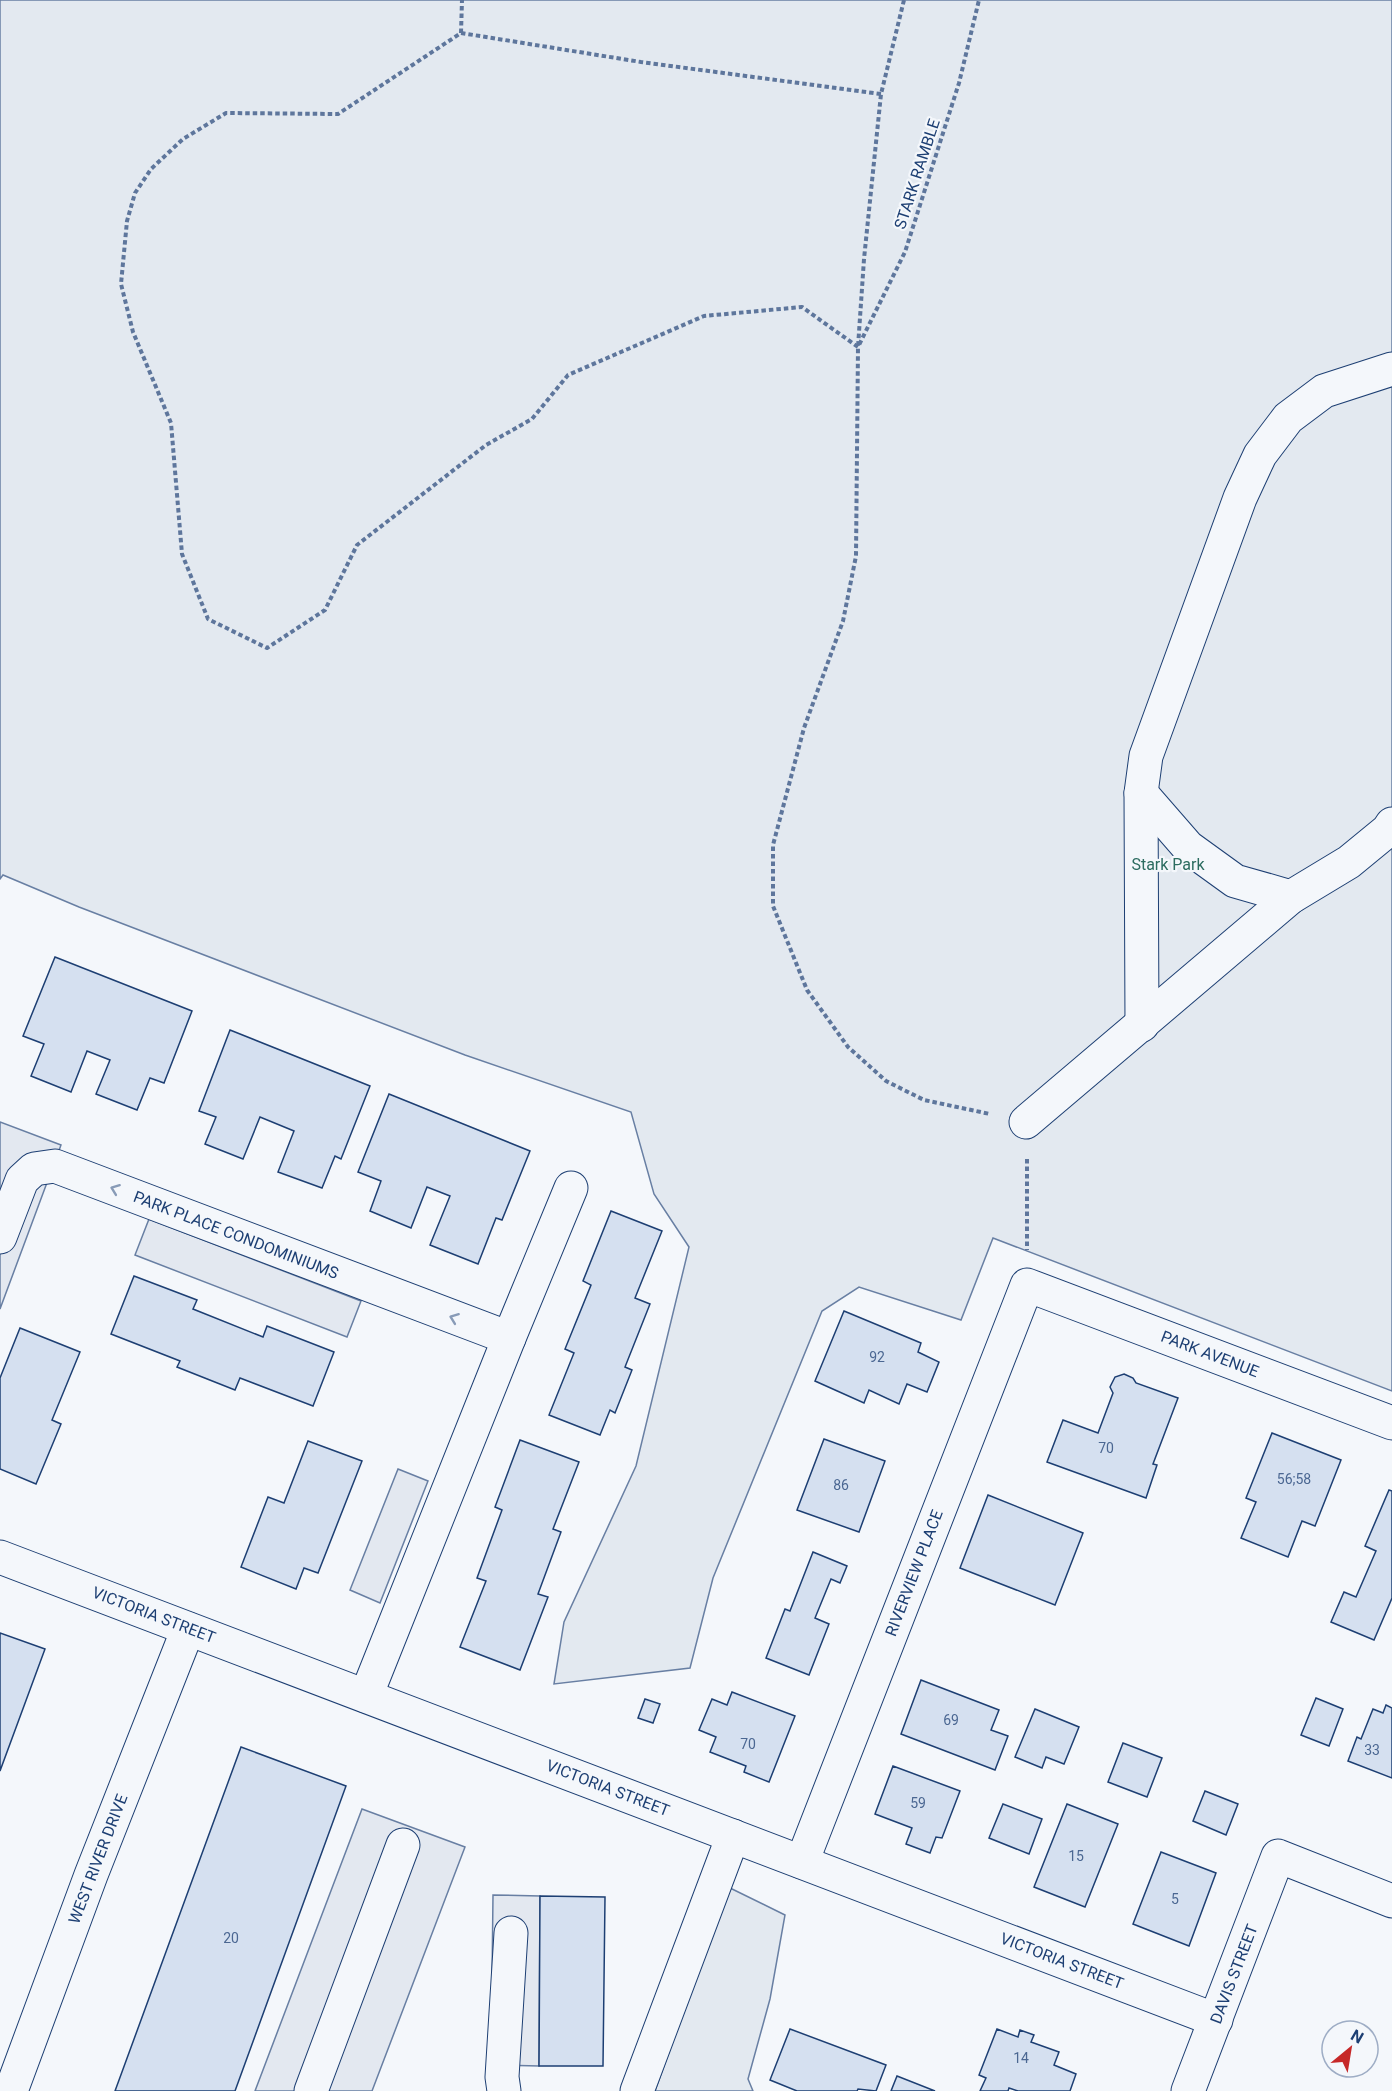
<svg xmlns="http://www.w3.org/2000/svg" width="1392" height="2091" viewBox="0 0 1392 2091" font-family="Roboto,sans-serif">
<rect width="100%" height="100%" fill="#f4f7fb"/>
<g fill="#e3e9f0" stroke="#687fa3" stroke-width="1.5">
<path d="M0,0h1392v1391l-399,-153 -32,82 -102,-33 -37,24 -109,267 -23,90 -136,16 10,-62 72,-156 53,-219 -35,-53 -23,-82 -166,-57 -386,-148 -76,-32 -3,4z"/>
<path d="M728,1887l57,28 -15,84 -22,80 5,12h-98z"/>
</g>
<g fill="#e3e8f0" stroke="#687fa3" stroke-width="1.5">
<path d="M0,1122l61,23 -61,164z"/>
<path d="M149,1219l212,82 -14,36 -212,-82z"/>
<path d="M398,1469l30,12 -48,122 -30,-13z"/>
<path d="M362,1809l103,38 -93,244h-117z"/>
<path d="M493,1895l47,1 -1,170 -48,-1z"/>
</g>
<g fill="#d5e0f0" stroke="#1d3f73" stroke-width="1.5">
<path d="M55,957l137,54 -28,72 -14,-5 -13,32 -41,-16 14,-34 -23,-9 -16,41 -40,-16 13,-32 -21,-8z"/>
<path d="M230,1030l140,56 -29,73 -6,-3 -13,32 -44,-16 16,-41 -34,-14 -17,42 -38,-15 11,-27 -17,-6z"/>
<path d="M389,1094l141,57 -28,69 -6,-2 -18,46 -48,-19 20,-49 -23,-9 -16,41 -41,-17 11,-30 -23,-9z"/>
<path d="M611,1211l51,20 -27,67 15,6 -25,63 7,3 -17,43 -5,-3 -10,25 -51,-20 25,-62 -9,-4 26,-64 -8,-4z"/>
<path d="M134,1276l63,24 -4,9 70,28 4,-11 67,26 -21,54 -73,-28 -5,12 -58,-23 3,-6 -69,-27z"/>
<path d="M844,1311l77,32 -3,9 21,10 -12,30 -20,-8 -8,20 -30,-14 -5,13 -49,-22z"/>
<path d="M20,1328l60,24 -28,68 9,4 -25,60 -36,-15v-91z"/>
<path d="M1124,1374l9,4 3,5 42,15 -25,66 4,1 -11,33 -99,-36 16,-42 35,13 15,-40 -3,-6 5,-10z"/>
<path d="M1272,1433l69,27 -26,66 -13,-5 -14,36 -47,-19 15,-36 -10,-4z"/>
<path d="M824,1439l61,22 -26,71 -62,-22z"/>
<path d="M520,1440l59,22 -26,67 8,3 -23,62 10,3 -28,73 -60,-23 26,-66 -9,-3 25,-68 -7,-3z"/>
<path d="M308,1441l54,20 -44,112 -14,-5 -8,21 -55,-22 27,-70 16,6z"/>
<path d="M1389,1490l3,1v107l-18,42 -43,-18 13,-30 12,5 20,-46 -11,-5z"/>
<path d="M988,1495l95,38 -28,72 -95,-37z"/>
<path d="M813,1552l34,14 -7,17 -9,-4 -16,39 14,6 -20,51 -43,-17 19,-49 5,2z"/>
<path d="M0,1633l45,16 -45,122z"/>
<path d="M921,1680l78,30 -8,20 17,6 -13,34 -94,-36z"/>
<path d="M732,1692l63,24 -26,66 -25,-10 2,-6 -36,-14 6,-15 -17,-7 13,-31 15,6z"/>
<path d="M1316,1698l27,11 -14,37 -28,-11z"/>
<path d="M645,1699l15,5 -7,19 -15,-5z"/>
<path d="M1386,1705l6,3v70l-44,-17 9,-24 4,2 12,-30 10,4z"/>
<path d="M1035,1709l44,18 -15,37 -18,-7 -4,11 -27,-11z"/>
<path d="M1123,1743l39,15 -15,39 -39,-15z"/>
<path d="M241,1747l105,39 -111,305h-120z"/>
<path d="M893,1766l67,25 -18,47 -6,-1 -6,16 -24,-9 6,-16 -37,-14z"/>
<path d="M1205,1791l33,13 -12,31 -33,-14z"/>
<path d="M1003,1804l39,15 -13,35 -40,-16z"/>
<path d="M1067,1804l51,20 -33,83 -51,-20z"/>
<path d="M1161,1852l55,21 -27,73 -56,-22z"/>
<path d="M540,1896l65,1 -2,169h-64z"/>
<path d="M790,2029l96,36 -10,26 -18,-2 -1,2h-60l-27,-11z"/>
<path d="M997,2029l21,8 2,-7 14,5 -3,7 28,10 -5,13 22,9 -6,17h-52l-9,-3 -1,3h-28l6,-13 -7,-3z"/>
<path d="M897,2076l38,15h-44z"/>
</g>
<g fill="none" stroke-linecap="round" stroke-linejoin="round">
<g stroke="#1d3f73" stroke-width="35">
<g id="minor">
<path d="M1141,793l47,54 47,34 56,16"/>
<path d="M1142,1025l-1,-232 5,-37 94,-258 20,-43 28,-37 36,-27 68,-22"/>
<path d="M1026,1122l265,-225 58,-35 39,-32 4,-6"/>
<path d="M0,1237l22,-57 12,-11 21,-3 454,172"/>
<path d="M0,1557l1216,463"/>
<path d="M366,1696l143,-358 62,-150"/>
<path d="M802,1862l225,-577 365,138"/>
<path d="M11,2091l80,-216 97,-246"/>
<path d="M311,2091l92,-246"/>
<path d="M504,2091l-2,-14 9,-144"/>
<path d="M637,2091l96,-255"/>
<path d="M1188,2091l90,-235 114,45"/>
</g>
</g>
<g stroke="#5e769c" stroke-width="4" stroke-dasharray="4.5 3" stroke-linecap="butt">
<path d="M904,0l-23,94 -17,165 -6,88 -2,209 -13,65 -39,107 -31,117v61l34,84 41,57 38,34 38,19 66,14"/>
<path d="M461,33l1,-33"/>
<path d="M881,94l-240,-32 -180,-29 -123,81 -112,-1 -43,26 -32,30 -16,24 -8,28 -6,63 12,48 38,91 11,131 26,65 59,29 58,-38 32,-65 129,-100 46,-26 36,-44 136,-59 98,-9 56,40 47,-95 54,-169 20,-83"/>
<path d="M1027,1159v91"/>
</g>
<use href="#minor" stroke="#f4f7fb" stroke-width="33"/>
</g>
<defs><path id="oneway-chevron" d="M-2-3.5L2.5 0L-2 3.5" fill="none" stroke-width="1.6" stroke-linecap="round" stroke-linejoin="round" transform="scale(1.5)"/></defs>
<g stroke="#889bb7">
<use href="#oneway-chevron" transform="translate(115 1189) rotate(-159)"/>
<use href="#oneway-chevron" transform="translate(454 1318) rotate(-159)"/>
</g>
<g text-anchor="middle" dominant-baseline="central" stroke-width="4.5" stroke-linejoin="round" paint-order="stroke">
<g font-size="14" fill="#4b6792">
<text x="877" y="1357">92</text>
<text x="1106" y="1448">70</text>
<text x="1294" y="1479">56;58</text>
<text x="841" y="1485">86</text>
<text x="951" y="1720">69</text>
<text x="748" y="1744">70</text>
<text x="1372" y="1750">33</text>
<text x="918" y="1803">59</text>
<text x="1076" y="1856">15</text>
<text x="1175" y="1899">5</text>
<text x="231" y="1938">20</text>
<text x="1021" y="2058">14</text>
</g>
<g font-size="16" fill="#1d3f73" stroke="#f4f7fb">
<text transform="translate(917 174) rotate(-72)">STARK RAMBLE</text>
<text transform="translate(236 1235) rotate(21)">PARK PLACE CONDOMINIUMS</text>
<text transform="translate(1210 1354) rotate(21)">PARK AVENUE</text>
<text transform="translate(914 1573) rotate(-69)">RIVERVIEW PLACE</text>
<text transform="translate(154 1615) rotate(21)">VICTORIA STREET</text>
<text transform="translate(608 1788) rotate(21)">VICTORIA STREET</text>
<text transform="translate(98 1859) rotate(-69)">WEST RIVER DRIVE</text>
<text transform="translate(1062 1961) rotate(21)">VICTORIA STREET</text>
<text transform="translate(1234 1974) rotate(-69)">DAVIS STREET</text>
</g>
<g font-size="16" fill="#2c6c60" stroke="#f4f7fb">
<text x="1168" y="864">Stark Park</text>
</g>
</g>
<g transform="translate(1350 2049) rotate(30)"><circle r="28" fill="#f4f7fb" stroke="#9eadc5" stroke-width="1.5"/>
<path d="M0-4.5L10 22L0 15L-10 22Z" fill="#c62828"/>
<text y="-9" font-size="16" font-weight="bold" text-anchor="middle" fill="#1d3f73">N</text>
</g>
</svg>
